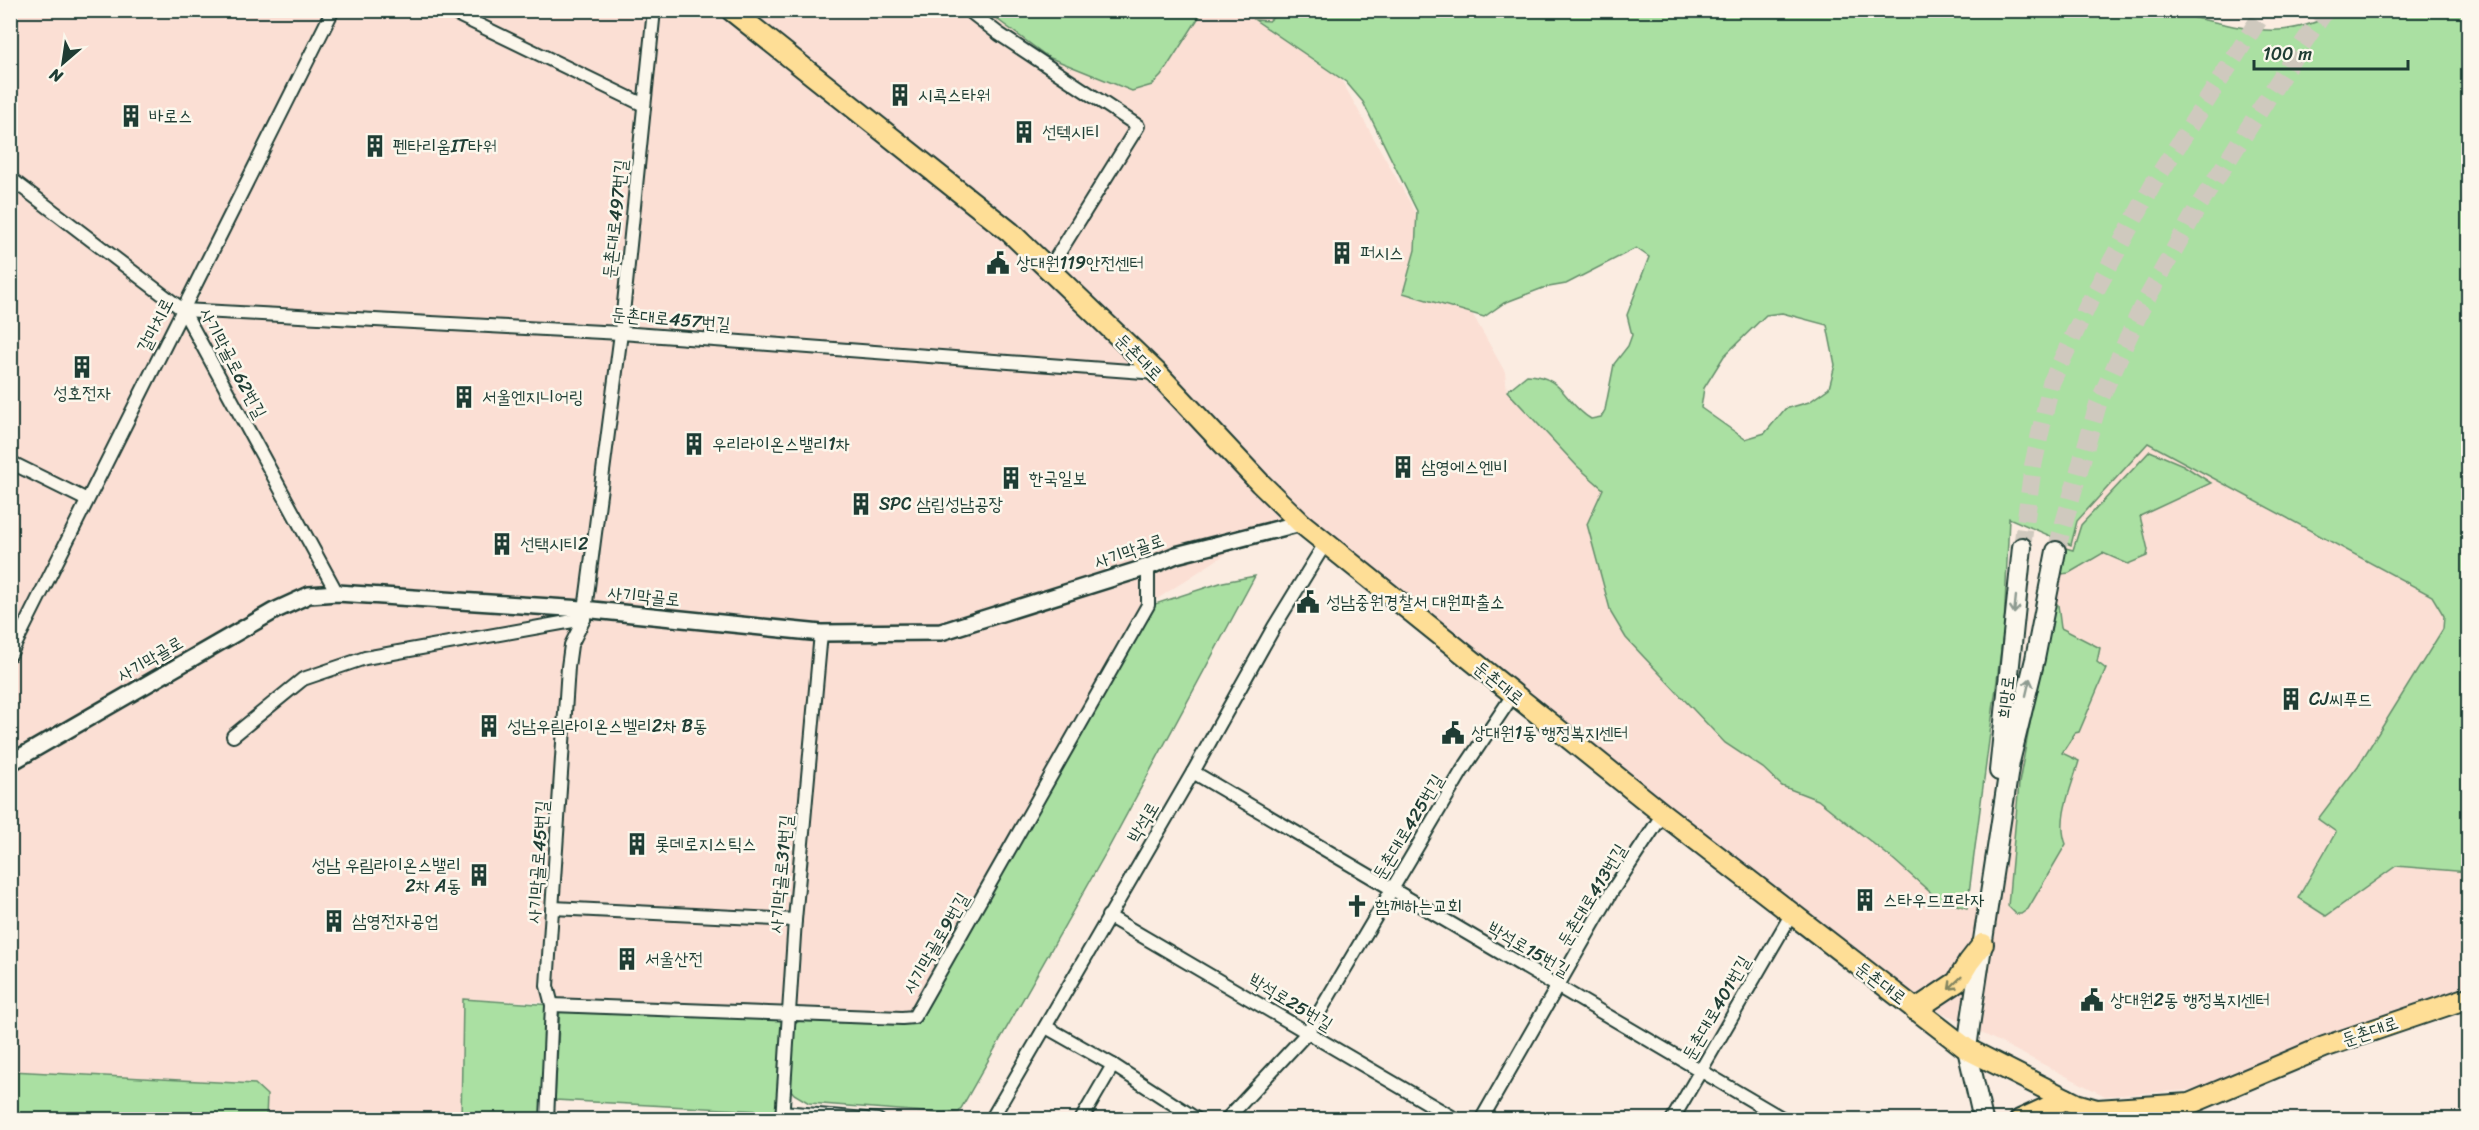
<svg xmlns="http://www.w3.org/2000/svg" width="2479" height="1130" viewBox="0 0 2479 1130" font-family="Sriracha,'Poor Story',sans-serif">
<rect width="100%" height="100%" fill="#fbece1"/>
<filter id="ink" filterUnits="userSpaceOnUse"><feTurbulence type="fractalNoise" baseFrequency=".0167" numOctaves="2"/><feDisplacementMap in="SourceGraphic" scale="12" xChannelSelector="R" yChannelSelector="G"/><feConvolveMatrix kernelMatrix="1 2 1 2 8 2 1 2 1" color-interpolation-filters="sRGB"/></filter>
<g filter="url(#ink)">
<path fill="#fbdfd4" d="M10,11h1297l4,15 194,346 2,19 97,99 -17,34 24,89 15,25 99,105 38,25 19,18 36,14 76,60 45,40 28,8 33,-3 10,-143 46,-211 4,-11 11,5 6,-24 71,-78 284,153 12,20 -1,13 -85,137 -40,53 18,12 -14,27 4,58 70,-50 72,6v126l-278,92 -85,6 -182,-93 -635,-490 -140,92 -234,412 -450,-18 -3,120h-195l1,-24 -13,-11 -243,-13z"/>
<g fill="#aae0a2" stroke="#648e6b" stroke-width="1.5" fill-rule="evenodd">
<path d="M1282,10h905l4,7c56,12 95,25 147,-6h130v861l-72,-6 -70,50 -28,-18 38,-66 -18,-13 40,-53 85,-137 1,-13 -12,-20 -284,-153 -71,78 -6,24 -62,-27 -5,109 -37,281 -28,-8 -45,-40 -76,-60 -36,-14 -19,-18 -38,-25 -99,-105 -15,-25 -24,-89 16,-35 -26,-23 -70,-75 20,-16c37,1 36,27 64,44l10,-2 4,-7 9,-46 14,-18 4,-11 -5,-20 22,-58 -13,-9 -70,36 -23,4 -39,15 -20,14 -81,-24 12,-43 2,-39 -54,-109 -17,-20 -91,-62 14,1zM1782,313l45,12 8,40 -6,23 -20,14 -24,7 -20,24 -20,6 -44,-31 3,-20 20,-32 42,-41z"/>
<path d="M986,11h217l-42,65 -9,9 -20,6 -84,-34z"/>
<path d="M2150,451l33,14 28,18 -71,33 8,34 -1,6 -19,8 -25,-11 -34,20 -7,1v-27l11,3 8,-25z"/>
<path d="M1255,576l-147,273 -149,263 -21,1 -129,-10 -15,-9 -7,-9 1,-51 8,-11 7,-4 103,3 179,-295 70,-123 68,-22z"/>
<path d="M2053,599l5,6 3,23 39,20 -3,14 9,7 -27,63 -4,1 -13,20 17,8c-7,25 -23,58 -13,83l-38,65 -7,5h-5l-8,-8 11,-123z"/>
<path d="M463,999l89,6 -4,114 -87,1z"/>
<path d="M560,1006l228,9 -6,97 -227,-12z"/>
<path d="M11,1071l244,13 12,11 -1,24h-255z"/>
</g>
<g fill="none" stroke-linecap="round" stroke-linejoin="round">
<g stroke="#cfc9be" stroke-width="18" stroke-dasharray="18 9" stroke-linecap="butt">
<path d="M2022,547l11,-81 18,-83 37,-78 65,-121 112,-174"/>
<path d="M2056,551l42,-147 43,-95 57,-102 101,-158 27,-39"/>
</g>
<g stroke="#1f3d34" stroke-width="16">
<g id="minor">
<path d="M448,10l196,95"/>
<path d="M968,10l31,24 139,92 -89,143"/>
<path d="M10,178l173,132 154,283"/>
<path d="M183,310l438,23 536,40"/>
<path d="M10,462l77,38"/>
<path d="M10,655l323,-645"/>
<path d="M233,736l70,-57 62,-21 219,-39"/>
<path d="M1193,772l592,348"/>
<path d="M553,908l242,12"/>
<path d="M1108,916l349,204"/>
<path d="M552,1005l350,13 12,-1 234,-412v-38"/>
<path d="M1046,1027l67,38 85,55"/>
<path d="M782,1112l96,8"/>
<path d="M547,1120l5,-115 -5,-19 21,-319 3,-22 13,-26 1,-9 36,-277 33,-323"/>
<path d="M782,1120l13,-200 26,-287"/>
<path d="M991,1120l202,-348 81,-145 52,-85"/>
<path d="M1081,1120l32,-55"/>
<path d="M1226,1120l81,-87 155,-262 51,-76"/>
<path d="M1481,1120l131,-229 51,-77"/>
<path d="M1672,1120l119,-205"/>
</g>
</g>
<g stroke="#1f3d34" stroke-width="20">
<path id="tertiary" d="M10,763l264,-152 35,-16 28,-2 246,16 238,24 120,-1 207,-65 28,-12 125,-32"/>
</g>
<g stroke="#1f3d34" stroke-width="22">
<g id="secondary">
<path d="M1999,771l23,-224"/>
<path d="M1983,1120l-16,-71 3,-23 40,-264 25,-103 21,-108"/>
</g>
</g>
<g stroke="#1f3d34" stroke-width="24">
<g id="primary">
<path d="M731,10l279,222 147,141 103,110 41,40 362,291 304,235 109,55 21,6 92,-6 135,-57 144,-49"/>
<path d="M1915,1010l42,-28 12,-20 14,-18"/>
<path d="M2020,1120l46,-21"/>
</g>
</g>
<use href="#minor" stroke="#fbf7ec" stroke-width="12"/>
<use href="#tertiary" stroke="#fbf7ec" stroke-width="15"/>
<use href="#secondary" stroke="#fbf7ec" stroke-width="18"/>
<use href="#primary" stroke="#fede96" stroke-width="20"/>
</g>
<defs><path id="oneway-shaft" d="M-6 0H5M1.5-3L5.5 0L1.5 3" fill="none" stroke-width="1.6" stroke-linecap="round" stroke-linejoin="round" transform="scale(1.5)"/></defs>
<g stroke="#8d9a90">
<use href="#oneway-shaft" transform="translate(2015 605) rotate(96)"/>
<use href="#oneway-shaft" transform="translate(2028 687) rotate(-77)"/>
</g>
<use stroke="#838560" href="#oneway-shaft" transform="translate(1955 983) rotate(136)"/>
</g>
<defs>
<g id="building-bare" transform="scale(1.8)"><path d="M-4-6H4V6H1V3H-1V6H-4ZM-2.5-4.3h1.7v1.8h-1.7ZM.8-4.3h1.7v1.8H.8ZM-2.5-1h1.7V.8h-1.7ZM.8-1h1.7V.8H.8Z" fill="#1f3d34" stroke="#fbf7ec" stroke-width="2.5" paint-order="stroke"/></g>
<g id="civic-bare" transform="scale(1.8)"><path d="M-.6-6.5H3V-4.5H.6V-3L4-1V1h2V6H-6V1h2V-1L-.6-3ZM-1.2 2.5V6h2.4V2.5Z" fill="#1f3d34" stroke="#fbf7ec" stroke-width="2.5" paint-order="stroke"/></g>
<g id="church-bare" transform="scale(1.8)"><path d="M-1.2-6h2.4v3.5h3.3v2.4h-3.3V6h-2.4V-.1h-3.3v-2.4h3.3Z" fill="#1f3d34" stroke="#fbf7ec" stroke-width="2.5" paint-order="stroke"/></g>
</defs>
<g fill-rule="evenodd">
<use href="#building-bare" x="900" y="95"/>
<use href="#building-bare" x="131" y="116"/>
<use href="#building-bare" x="1024" y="132"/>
<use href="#building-bare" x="375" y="146"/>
<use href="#building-bare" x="1342" y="253"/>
<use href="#civic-bare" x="998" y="263"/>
<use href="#building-bare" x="82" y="367"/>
<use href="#building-bare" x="464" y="397"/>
<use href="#building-bare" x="694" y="444"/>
<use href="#building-bare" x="1403" y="467"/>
<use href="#building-bare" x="1011" y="478"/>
<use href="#building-bare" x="861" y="504"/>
<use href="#building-bare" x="502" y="544"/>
<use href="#civic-bare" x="1308" y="602"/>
<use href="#building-bare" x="2291" y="699"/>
<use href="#building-bare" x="489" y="726"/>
<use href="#civic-bare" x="1453" y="733"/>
<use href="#building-bare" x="637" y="844"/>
<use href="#building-bare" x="479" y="875"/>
<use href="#building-bare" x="1865" y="900"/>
<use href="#church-bare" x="1357" y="906"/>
<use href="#building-bare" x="334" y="921"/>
<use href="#building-bare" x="627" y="959"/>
<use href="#civic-bare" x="2092" y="1000"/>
</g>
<g text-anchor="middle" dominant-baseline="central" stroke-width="5" stroke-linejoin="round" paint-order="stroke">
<g font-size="18" fill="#1f3d34" stroke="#fbf7ec" text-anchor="start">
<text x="918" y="95">시콕스타워</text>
<text x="149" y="116">바로스</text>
<text x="1042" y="132">선텍시티</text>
<text x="393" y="146">펜타리움IT타워</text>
<text x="1360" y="253">퍼시스</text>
<text x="1016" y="263">상대원119안전센터</text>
<text x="82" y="393" text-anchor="middle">성호전자</text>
<text x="482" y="397">서울엔지니어링</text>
<text x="712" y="444">우리라이온스밸리1차</text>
<text x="1421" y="467">삼영에스엔비</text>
<text x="1029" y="478">한국일보</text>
<text x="879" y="504">SPC 삼립성남공장</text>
<text x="520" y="544">선택시티2</text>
<text x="1326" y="602">성남중원경찰서 대원파출소</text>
<text x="2309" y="699">CJ씨푸드</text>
<text x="507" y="726">성남우림라이온스벨리2차 B동</text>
<text x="1471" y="733">상대원1동 행정복지센터</text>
<text x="655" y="844">롯데로지스틱스</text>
<text x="461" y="865" text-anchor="end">성남 우림라이온스밸리<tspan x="461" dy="21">2차 A동</tspan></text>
<text x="1883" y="900">스타우드프라자</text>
<text x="1375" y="906">함께하는교회</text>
<text x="352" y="921">삼영전자공업</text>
<text x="645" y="959">서울산전</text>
<text x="2110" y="1000">상대원2동 행정복지센터</text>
</g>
<g font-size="18" fill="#1f3d34" stroke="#fbf7ec">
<text transform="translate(615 219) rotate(-84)">둔촌대로497번길</text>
<text transform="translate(671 319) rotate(5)">둔촌대로457번길</text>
<text transform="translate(155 325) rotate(-63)">갈마치로</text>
<text transform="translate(1139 357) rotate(45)">둔촌대로</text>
<text transform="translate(233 363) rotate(62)">사기막골로62번길</text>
<text transform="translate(1129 551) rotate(-19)">사기막골로</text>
<text transform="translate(644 596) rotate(6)">사기막골로</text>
<text transform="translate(150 659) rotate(-30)">사기막골로</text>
<text transform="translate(1499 683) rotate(39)">둔촌대로</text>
<text transform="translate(2006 697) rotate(-84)">희망로</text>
<text transform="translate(1143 822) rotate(-59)">박석로</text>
<text transform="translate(1408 827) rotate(-59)">둔촌대로425번길</text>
<text transform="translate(538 862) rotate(-86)">사기막골로45번길</text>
<text transform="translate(781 874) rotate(-85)">사기막골로31번길</text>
<text transform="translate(1592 895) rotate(-59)">둔촌대로413번길</text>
<text transform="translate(936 943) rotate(-60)">사기막골로9번길</text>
<text transform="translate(1529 949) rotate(30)">박석로15번길</text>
<text transform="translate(1881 983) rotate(37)">둔촌대로</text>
<text transform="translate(1291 1002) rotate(31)">박석로25번길</text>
<text transform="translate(1716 1008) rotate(-60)">둔촌대로401번길</text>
<text transform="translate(2370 1031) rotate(-19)">둔촌대로</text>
</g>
</g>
<rect width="2479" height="1130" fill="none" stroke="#fbf7ec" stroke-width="36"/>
<rect x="18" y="18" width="2443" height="1094" fill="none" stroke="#1f3d34" stroke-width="2" filter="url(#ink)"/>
<g transform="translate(63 63) rotate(209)" stroke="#fbf7ec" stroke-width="4.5" paint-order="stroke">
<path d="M0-4.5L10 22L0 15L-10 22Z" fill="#1f3d34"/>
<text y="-9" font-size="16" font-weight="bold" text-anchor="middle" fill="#1f3d34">N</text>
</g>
<path d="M2254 60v9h154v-9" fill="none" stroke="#1f3d34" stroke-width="3"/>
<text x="2263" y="60" font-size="18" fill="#1f3d34" stroke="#fbf7ec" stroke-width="4.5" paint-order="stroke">100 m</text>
</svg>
